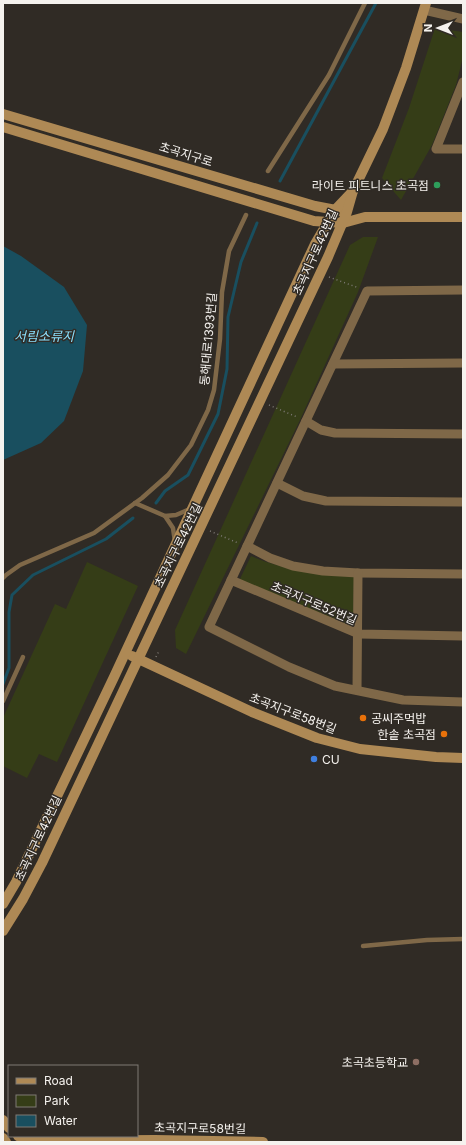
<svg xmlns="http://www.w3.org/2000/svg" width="466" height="1145" viewBox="0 0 466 1145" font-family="Inter,'Noto Sans KR',sans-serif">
<rect width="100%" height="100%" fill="#302b25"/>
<g fill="#353d17">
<path d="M435,28l28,4v25l-7,28 -24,60 -31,55 -19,-22 27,-70z"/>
<path d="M363,237h15l-20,55 -58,128 -114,234 -10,-6 -1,-18 175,-385z"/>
<path d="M251,556c34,15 66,17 103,21l-1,49 -114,-45z"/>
<path d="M87,562l51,24 -81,176 -18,-8 -12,24 -24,-12v-48l52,-114 11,5z"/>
</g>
<path fill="#194f5f" d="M3,246l18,10 43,31 23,38 -4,46 -19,50 -23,22 -38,17z"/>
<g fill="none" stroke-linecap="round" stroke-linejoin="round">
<g stroke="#194f5f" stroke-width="3">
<path d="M280,181l96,-178"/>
<path d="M156,503l9,-12 23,-16 30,-61 9,-45 1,-52 13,-55 16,-39"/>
<path d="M3,684l6,-16v-56l3,-17 21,-20 73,-36 27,-21"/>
</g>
<g stroke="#7f7b76" stroke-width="1.5" stroke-dasharray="1 3" stroke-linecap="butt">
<path d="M329,277l30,11"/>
<path d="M269,405l28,12"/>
<path d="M210,531l28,12"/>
<path d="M156,657l3,-6"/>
</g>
<g stroke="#7f6848" stroke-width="4.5">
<path d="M268,171l61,-96 36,-72"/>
<path d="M135,503l30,13 11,-1 14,-6"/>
<path d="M165,516l8,12 2,14"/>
<path d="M3,578l3,-3 14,-10 74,-32 48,-35 26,-23 23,-30 17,-35 6,-20 6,-51 2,-47 7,-41 17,-36"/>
<path d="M3,701l20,-44"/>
<path d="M363,946l64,-6 36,-1"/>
</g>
<g stroke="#7f6848" stroke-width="9">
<path d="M424,10l39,9"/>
<path d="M463,82l-27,67h27"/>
<path d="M463,290l-96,1 -158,336 80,40 46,19 68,14 60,2"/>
<path d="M333,364l130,-1"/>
<path d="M306,421l15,9 14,3 128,1"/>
<path d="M277,483l26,13 23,5 137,1"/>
<path d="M247,546l23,12 23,8 30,5 35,2 105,1"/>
<path d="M231,580l128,54 104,2"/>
<path d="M357,690l1,-117"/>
</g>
<g stroke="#ae8955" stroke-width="10">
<path d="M3,114l312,92 26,5"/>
<path d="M3,127l311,94 29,2 22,-6h98"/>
<path d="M132,656l120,56 65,26 43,11 76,8 27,1"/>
<path d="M3,904l13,-22 98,-205 201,-433 20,-34 18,-19"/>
<path d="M3,931l20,-32 19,-36 286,-606 19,-45 6,-21 30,-62 23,-61 20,-65"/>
<path d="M3,1120l6,8"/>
<path d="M18,1136l10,5 127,-1 108,2"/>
<path d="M3,1138l3,4"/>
</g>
</g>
<circle fill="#2e9e5b" stroke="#302b25" stroke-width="1.5" cx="437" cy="185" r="4"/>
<g fill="#e8710a" stroke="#302b25" stroke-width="1.5">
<circle cx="363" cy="718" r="4"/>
<circle cx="444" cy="734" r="4"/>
</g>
<circle fill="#3f7fe0" stroke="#302b25" stroke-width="1.5" cx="314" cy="759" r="4"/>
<circle fill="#8d6e63" stroke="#302b25" stroke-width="1.5" cx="416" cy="1062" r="4"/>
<g text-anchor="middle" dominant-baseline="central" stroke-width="3" stroke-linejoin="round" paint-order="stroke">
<g font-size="12" fill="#f5f2ee" stroke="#302b25">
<text transform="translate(186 154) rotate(17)">초곡지구로</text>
<text transform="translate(315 252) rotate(-66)">초곡지구로42번길</text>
<text transform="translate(208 339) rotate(-85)">동해대로1393번길</text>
<text transform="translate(178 545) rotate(-64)">초곡지구로42번길</text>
<text transform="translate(314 603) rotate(23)">초곡지구로52번길</text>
<text transform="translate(293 713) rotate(21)">초곡지구로58번길</text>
<text transform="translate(38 838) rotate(-65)">초곡지구로42번길</text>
<text transform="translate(200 1128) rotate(1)">초곡지구로58번길</text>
</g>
<g font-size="12" fill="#f5f2ee" stroke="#302b25" text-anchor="end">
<text x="429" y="185">라이트 피트니스 초곡점</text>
<text x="371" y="718" text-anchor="start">공씨주먹밥</text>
<text x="436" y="734">한솥 초곡점</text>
<text x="322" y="759" text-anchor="start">CU</text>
<text x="408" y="1062">초곡초등학교</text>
</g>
<g font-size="13" font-style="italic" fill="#8adffc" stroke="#302b25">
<text x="44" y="336">서림소류지</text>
</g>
</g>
<rect width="466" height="1145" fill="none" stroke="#f5f2ee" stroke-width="8"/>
<rect x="8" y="1065" width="130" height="72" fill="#302b25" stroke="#7f7b75"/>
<rect x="16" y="1078" width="20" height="6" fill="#ae8955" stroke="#7f7b75"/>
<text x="44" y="1085" font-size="12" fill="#f5f2ee">Road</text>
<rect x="16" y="1095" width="20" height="12" fill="#353d17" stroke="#7f7b75"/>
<text x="44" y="1105" font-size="12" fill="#f5f2ee">Park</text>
<rect x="16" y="1115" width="20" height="12" fill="#194f5f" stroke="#7f7b75"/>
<text x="44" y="1125" font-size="12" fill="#f5f2ee">Water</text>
<g transform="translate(438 28) rotate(270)" stroke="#302b25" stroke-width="3" paint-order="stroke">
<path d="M0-3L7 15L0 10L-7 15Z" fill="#f5f2ee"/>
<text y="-6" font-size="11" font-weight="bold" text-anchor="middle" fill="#f5f2ee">N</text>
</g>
</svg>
